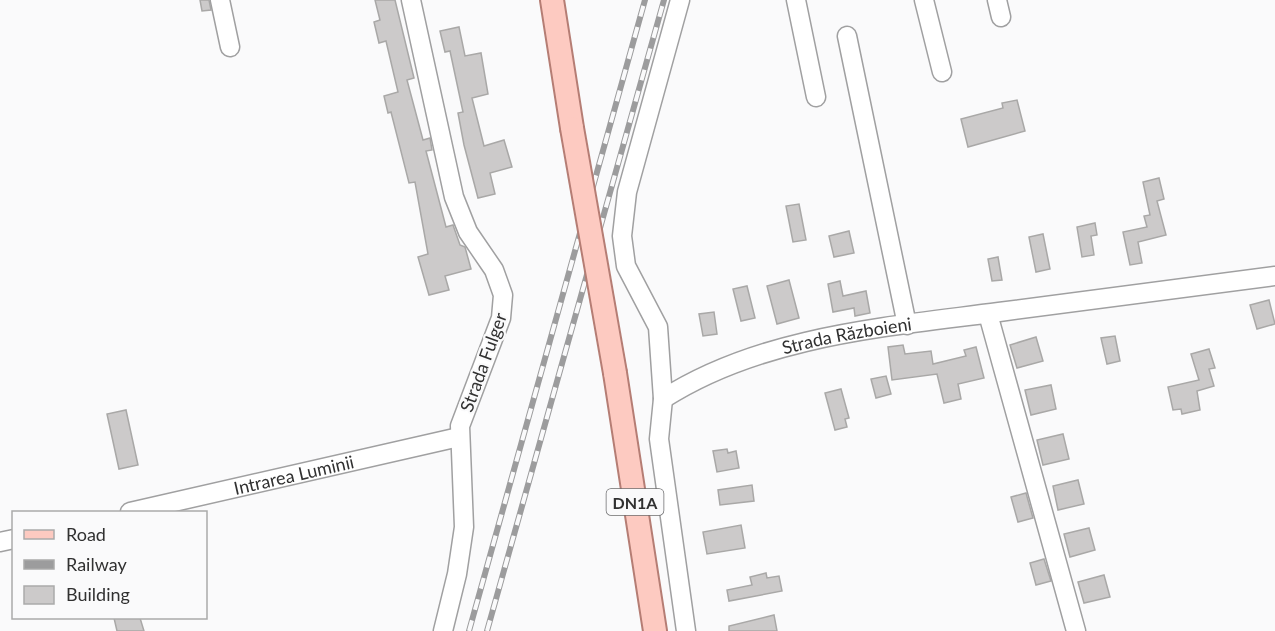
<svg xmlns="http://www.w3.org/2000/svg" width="1275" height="631" viewBox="0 0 1275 631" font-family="Lato,sans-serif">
<rect width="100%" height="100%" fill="#fafafb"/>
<g fill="#cccaca" stroke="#a9a8a7" stroke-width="1.5">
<path d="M200,0h9l2,10 -9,1z"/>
<path d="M375,0h20l19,78 -7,2 16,60 7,-2 2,12 -6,1 20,76 7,-2 7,20 5,2 6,22 -26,7 4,14 -20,5 -11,-38 10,-3 -13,-72 -6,1 -18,-71 -3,1 -4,-17 14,-4 -12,-51 -7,2 -5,-21 6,-2z"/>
<path d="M459,27l6,29 16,-3 7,41 -16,4 12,48 20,-6 8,27 -22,6 5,21 -17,4 -14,-53 -6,-32 5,-1 -13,-61 -5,1 -5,-21z"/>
<path d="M1017,100l8,31 -57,16 -7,-28 42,-11 -1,-5z"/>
<path d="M1159,178l5,21 -7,2 9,34 -28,7 4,21 -12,2 -7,-33 24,-5 -3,-11 6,-1 -7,-33z"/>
<path d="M799,204l7,36 -13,2 -7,-36z"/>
<path d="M1095,223l2,12 -6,1 3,19 -12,2 -5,-30z"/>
<path d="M849,231l5,22 -20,4 -5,-21z"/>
<path d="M1043,234l7,35 -14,3 -7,-35z"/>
<path d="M998,257l4,23 -10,1 -4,-22z"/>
<path d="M789,280l10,38 -22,6 -10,-38z"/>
<path d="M840,281l3,15 23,-5 4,22 -15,3 -1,-8 -21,4 -5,-28z"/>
<path d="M747,286l8,32 -14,3 -8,-32z"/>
<path d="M1269,300l6,24 -18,5 -7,-24z"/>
<path d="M714,312l3,22 -14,2 -4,-22z"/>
<path d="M1115,336l5,25 -13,3 -6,-26z"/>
<path d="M1036,337l7,24 -26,7 -7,-23z"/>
<path d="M903,345l2,9 26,-3 2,13 33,-8 -2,-6 12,-3 8,31 -26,6 3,15 -17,4 -7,-29 -45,6 -4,-33z"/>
<path d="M1209,349l6,19 -6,1 5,17 -17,5 3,19 -18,4 -1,-5 -8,1 -5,-23 31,-7 -8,-26z"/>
<path d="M886,376l5,18 -15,4 -5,-19z"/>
<path d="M1051,385l5,24 -25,6 -6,-25z"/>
<path d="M841,389l8,29 -4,1 2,8 -12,3 -10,-37z"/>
<path d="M126,410l12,55 -19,4 -12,-55z"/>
<path d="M1063,434l6,25 -26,6 -6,-25z"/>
<path d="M727,449l1,4 8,-2 3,17 -22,4 -4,-21z"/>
<path d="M1078,480l6,24 -26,6 -5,-24z"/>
<path d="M752,485l2,16 -34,4 -2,-15z"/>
<path d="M1026,493l7,25 -15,4 -7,-25z"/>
<path d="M741,525l4,23 -38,6 -4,-22z"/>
<path d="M1089,528l6,22 -25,7 -6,-23z"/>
<path d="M1044,559l7,22 -15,4 -6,-22z"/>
<path d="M766,573l1,5 12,-2 3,15 -53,10 -2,-11 25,-5 -2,-8z"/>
<path d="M1104,575l6,22 -26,6 -6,-21z"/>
<path d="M774,615l3,16h-48v-5z"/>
<path d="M114,618h26l4,13h-27z"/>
</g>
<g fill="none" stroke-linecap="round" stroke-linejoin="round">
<g stroke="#a0a0a1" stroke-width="21">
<g id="minor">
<path d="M220,0l10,47"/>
<path d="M411,0l43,197 14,35 26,38 9,25 -2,23 -41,108 4,101 -7,47 -14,57"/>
<path d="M680,0l-53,192 -5,44 4,30 32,61 5,72 -4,40 27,192"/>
<path d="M796,0l20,97"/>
<path d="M924,0l18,72"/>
<path d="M997,0l4,17"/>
<path d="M847,36l60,289"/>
<path d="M988,314l88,317"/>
<path id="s1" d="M663,399c98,-63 223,-72 336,-87 92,-12 184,-24 276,-36"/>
<path id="s2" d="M130,512l329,-75"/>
<path d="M0,542l14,-3"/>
</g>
</g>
<g stroke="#b57d74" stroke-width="26">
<g id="major">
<path d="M552,0l20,128"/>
<path d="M615,373l40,258"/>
</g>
</g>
<use href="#minor" stroke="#fff" stroke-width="18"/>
<use href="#major" stroke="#fdcac1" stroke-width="22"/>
<g stroke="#9c9c9d" stroke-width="6">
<g id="rail">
<path d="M469,631l176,-631"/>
<path d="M487,631l177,-631"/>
</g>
</g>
<use href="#rail" stroke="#fafafb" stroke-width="4" stroke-dasharray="11" stroke-linecap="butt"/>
<g stroke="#b57d74" stroke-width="26" stroke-linecap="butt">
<path id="major-bridge" d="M572,128l43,245"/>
</g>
<use href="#major-bridge" stroke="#fdcac1" stroke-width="22"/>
</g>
<g text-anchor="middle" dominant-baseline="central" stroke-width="4.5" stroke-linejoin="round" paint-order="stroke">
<rect fill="#fafafb" stroke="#6d6d6e" stroke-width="1.5" x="606.5" y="489" width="57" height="26" rx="4.5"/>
<g font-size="16" font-weight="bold" fill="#313131">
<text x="635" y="502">DN1A</text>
</g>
<g font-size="18" fill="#313131" stroke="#fafafb">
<text stroke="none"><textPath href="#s1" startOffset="196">Strada Războieni</textPath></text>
<text transform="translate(483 362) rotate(-70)">Strada Fulger</text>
<text stroke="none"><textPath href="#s2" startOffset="168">Intrarea Luminii</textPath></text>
</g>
</g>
<rect x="12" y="511" width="195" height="108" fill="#fafafb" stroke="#aaaaaa" stroke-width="1.5"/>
<rect x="24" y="530" width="30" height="9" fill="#fdcac1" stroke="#aaaaaa" stroke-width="1.5"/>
<text x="66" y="541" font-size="18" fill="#313131">Road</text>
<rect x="24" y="560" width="30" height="9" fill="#9c9c9d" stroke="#aaaaaa" stroke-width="1.5"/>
<text x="66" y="571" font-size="18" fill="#313131">Railway</text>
<rect x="24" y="586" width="30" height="18" fill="#cccaca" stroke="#aaaaaa" stroke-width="1.5"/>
<text x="66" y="601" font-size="18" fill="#313131">Building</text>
</svg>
